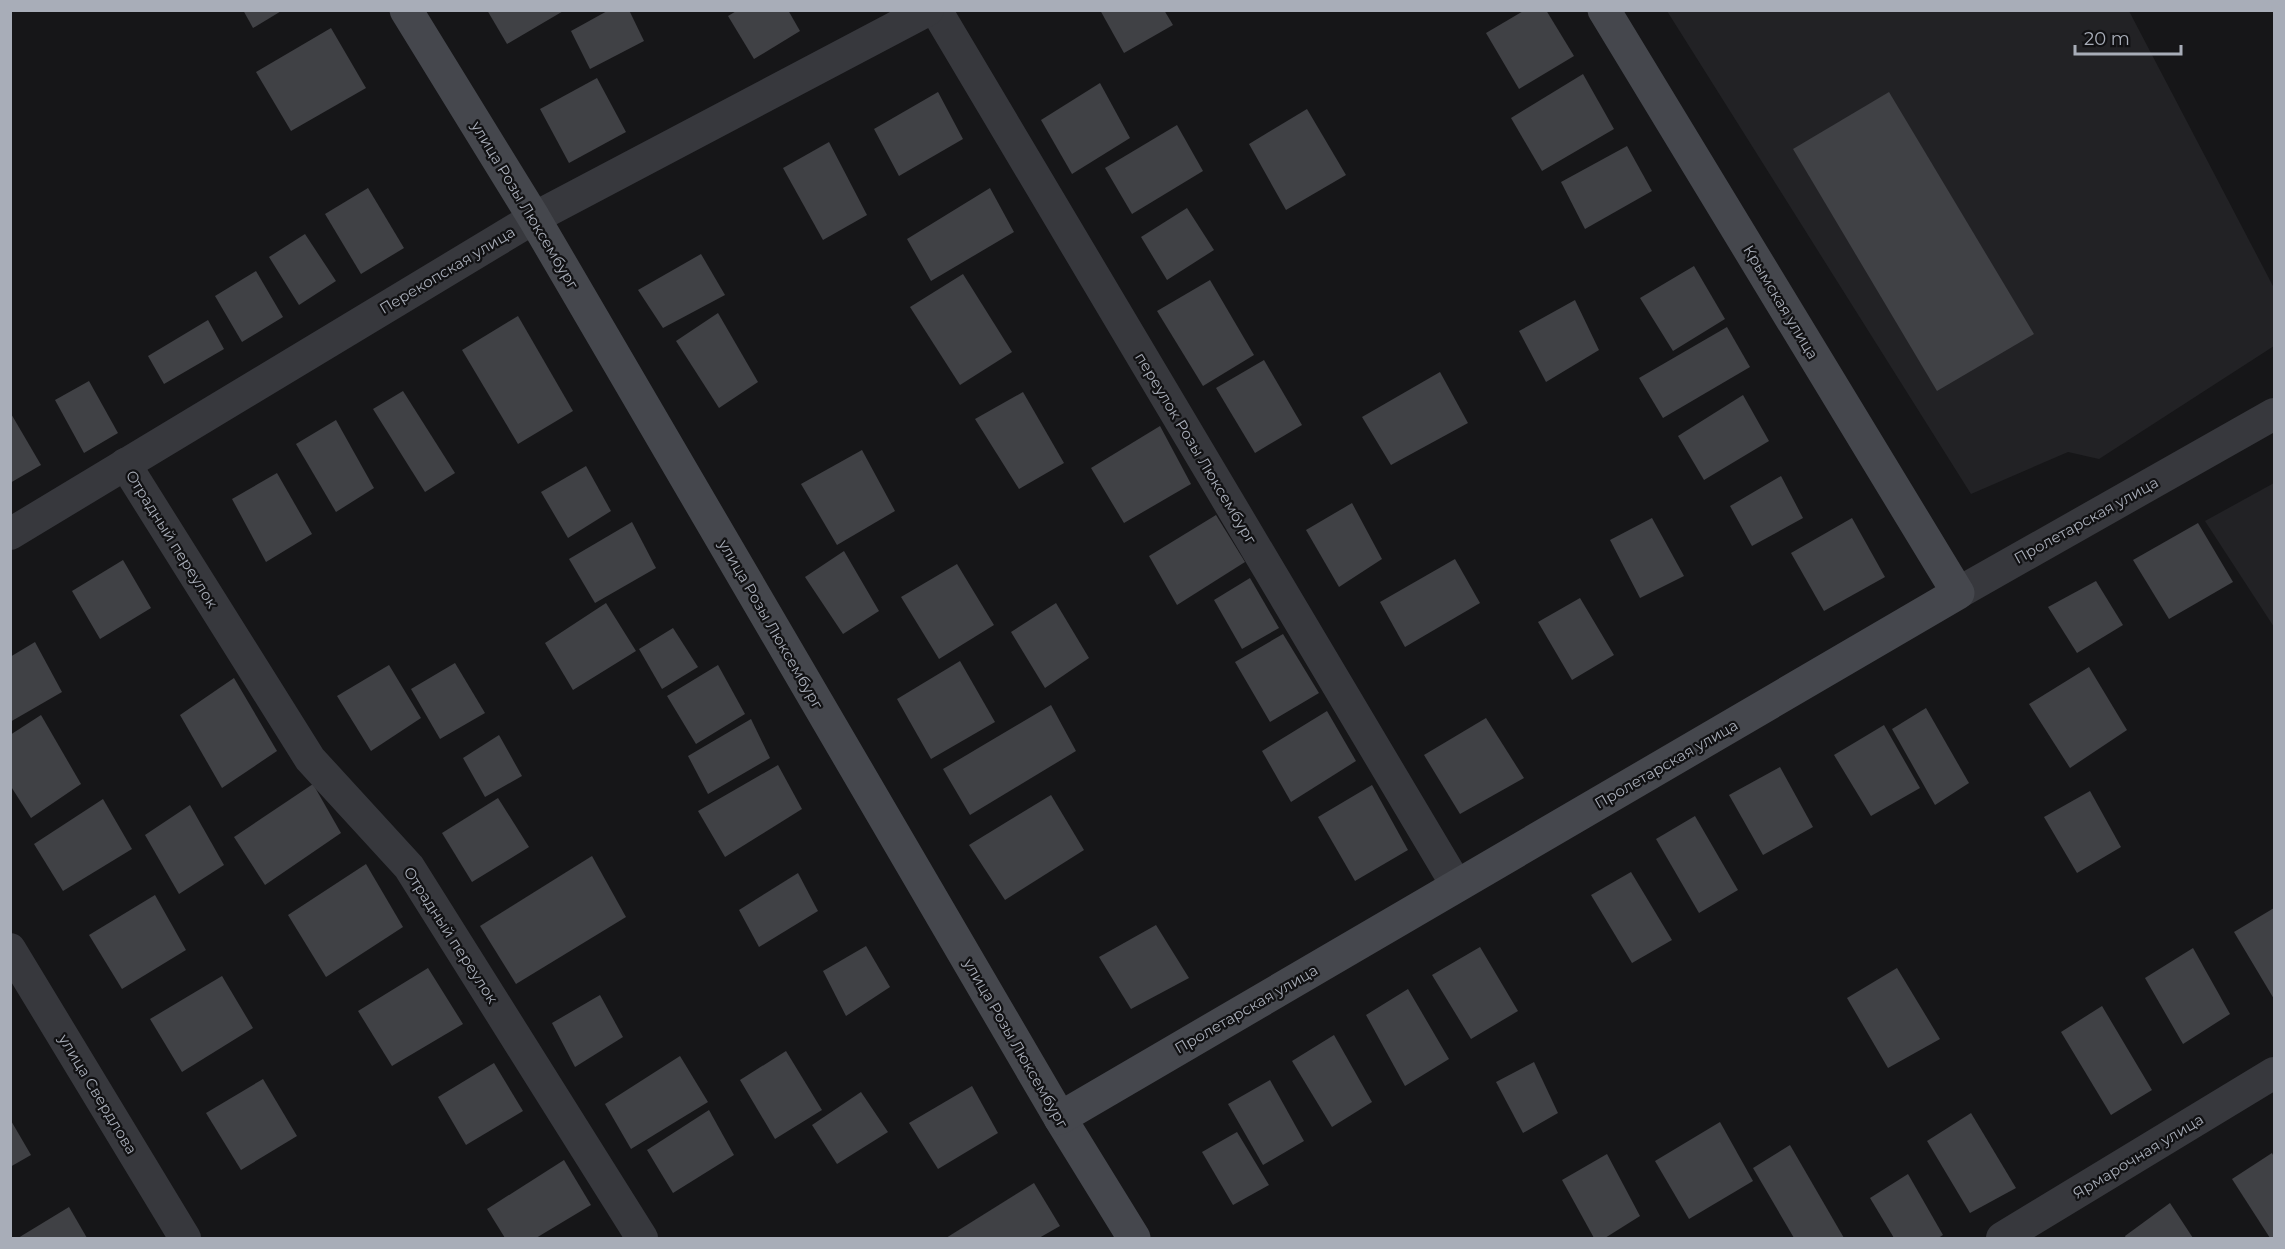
<svg xmlns="http://www.w3.org/2000/svg" width="2285" height="1249" viewBox="0 0 2285 1249" font-family="Montserrat,sans-serif">
<rect width="100%" height="100%" fill="#161618"/>
<g fill="#222225">
<path d="M1667,11h462l145,277v58l-175,113 -31,-7 -97,42z"/>
<path d="M2274,483v144l-69,-106z"/>
</g>
<g fill="#404145">
<path d="M243,10h40l-30,18z"/>
<path d="M487,10h78l-58,34z"/>
<path d="M609,10h20l15,31 -54,28 -19,-38z"/>
<path d="M738,10h50l12,21 -46,28 -26,-43z"/>
<path d="M1100,10h64l9,15 -49,28z"/>
<path d="M1525,10h21l28,46 -55,33 -33,-56z"/>
<path d="M331,28l35,60 -75,43 -35,-59z"/>
<path d="M1583,74l31,55 -72,42 -31,-53z"/>
<path d="M597,78l29,54 -57,31 -29,-54z"/>
<path d="M1100,83l30,55 -58,36 -31,-54z"/>
<path d="M938,92l25,47 -64,37 -25,-47z"/>
<path d="M1889,92l145,242 -97,57 -144,-242z"/>
<path d="M1307,109l39,66 -60,35 -37,-66z"/>
<path d="M1177,125l26,46 -71,43 -27,-46z"/>
<path d="M829,142l38,73 -44,25 -40,-72z"/>
<path d="M1627,146l25,45 -67,38 -24,-47z"/>
<path d="M368,188l36,60 -43,26 -36,-60z"/>
<path d="M990,188l24,44 -83,49 -24,-42z"/>
<path d="M1187,208l27,42 -47,30 -26,-43z"/>
<path d="M305,234l31,47 -37,24 -30,-48z"/>
<path d="M701,254l24,41 -62,33 -25,-38z"/>
<path d="M1694,266l31,53 -52,32 -33,-53z"/>
<path d="M256,271l27,46 -41,25 -27,-46z"/>
<path d="M963,274l49,78 -52,33 -50,-78z"/>
<path d="M1210,280l44,75 -51,31 -46,-75z"/>
<path d="M1575,300l24,50 -53,32 -27,-51z"/>
<path d="M718,313l40,69 -39,26 -43,-67z"/>
<path d="M518,316l55,95 -55,33 -56,-94z"/>
<path d="M208,320l16,29 -60,35 -16,-28z"/>
<path d="M1727,327l23,40 -87,51 -24,-40z"/>
<path d="M1264,360l38,65 -47,28 -39,-65z"/>
<path d="M1440,372l28,51 -77,42 -29,-48z"/>
<path d="M89,381l29,52 -34,20 -29,-53z"/>
<path d="M403,391l52,82 -30,19 -52,-83z"/>
<path d="M1023,392l41,71 -45,26 -44,-70z"/>
<path d="M1743,395l26,46 -65,39 -26,-44z"/>
<path d="M10,412l31,53 -31,18z"/>
<path d="M336,420l38,68 -38,24 -40,-68z"/>
<path d="M1160,426l31,58 -67,39 -33,-55z"/>
<path d="M862,450l33,61 -58,34 -36,-61z"/>
<path d="M586,466l25,45 -43,27 -27,-46z"/>
<path d="M277,473l35,61 -46,28 -34,-63z"/>
<path d="M1781,476l22,42 -51,28 -22,-40z"/>
<path d="M1352,503l30,56 -43,28 -33,-57z"/>
<path d="M1216,515l29,47 -68,43 -28,-49z"/>
<path d="M1652,518l32,58 -44,22 -30,-58z"/>
<path d="M1852,518l33,59 -61,34 -33,-58z"/>
<path d="M632,522l24,46 -61,35 -26,-44z"/>
<path d="M2198,523l35,59 -64,37 -36,-59z"/>
<path d="M844,551l35,60 -36,23 -38,-57z"/>
<path d="M1455,559l25,44 -75,44 -25,-45z"/>
<path d="M123,560l28,48 -51,31 -28,-48z"/>
<path d="M957,564l37,61 -55,34 -38,-62z"/>
<path d="M1250,578l29,50 -37,21 -28,-49z"/>
<path d="M2096,581l27,44 -46,28 -29,-46z"/>
<path d="M1580,598l34,57 -42,25 -34,-58z"/>
<path d="M606,603l30,48 -63,39 -28,-47z"/>
<path d="M1056,603l33,55 -44,30 -34,-56z"/>
<path d="M673,628l25,39 -36,22 -23,-40z"/>
<path d="M1283,634l36,59 -49,29 -35,-60z"/>
<path d="M35,642l27,50 -52,30v-65z"/>
<path d="M960,661l35,61 -64,37 -34,-60z"/>
<path d="M455,663l30,50 -45,26 -29,-50z"/>
<path d="M389,665l32,53 -50,33 -34,-55z"/>
<path d="M718,665l27,49 -49,30 -29,-48z"/>
<path d="M2089,667l38,63 -57,38 -41,-64z"/>
<path d="M234,678l43,73 -55,37 -42,-73z"/>
<path d="M1051,705l25,46 -106,64 -27,-46z"/>
<path d="M1926,708l43,75 -34,22 -43,-76z"/>
<path d="M1327,711l29,50 -65,41 -29,-51z"/>
<path d="M41,715l40,69 -50,34 -21,-33v-50z"/>
<path d="M1486,718l38,60 -64,36 -36,-59z"/>
<path d="M751,719l19,39 -62,36 -20,-38z"/>
<path d="M1884,725l36,63 -49,28 -37,-61z"/>
<path d="M499,735l23,41 -37,21 -22,-39z"/>
<path d="M778,765l24,44 -77,48 -27,-46z"/>
<path d="M1780,767l33,60 -50,28 -34,-60z"/>
<path d="M313,784l28,49 -76,52 -31,-48z"/>
<path d="M1372,785l36,65 -53,31 -37,-64z"/>
<path d="M2090,791l31,56 -44,26 -33,-56z"/>
<path d="M1051,795l33,55 -79,50 -36,-55z"/>
<path d="M498,798l31,49 -57,35 -30,-49z"/>
<path d="M103,799l29,50 -69,42 -29,-47z"/>
<path d="M190,805l34,60 -45,29 -34,-59z"/>
<path d="M1695,816l43,74 -39,23 -43,-74z"/>
<path d="M592,856l34,61 -110,67 -36,-58z"/>
<path d="M366,864l37,63 -77,50 -38,-62z"/>
<path d="M1631,872l41,68 -40,23 -41,-68z"/>
<path d="M798,873l20,38 -59,36 -20,-37z"/>
<path d="M155,895l31,55 -64,39 -33,-54z"/>
<path d="M2274,908v91l-40,-67z"/>
<path d="M1156,925l33,53 -58,31 -32,-52z"/>
<path d="M866,946l24,41 -44,29 -23,-45z"/>
<path d="M1480,947l38,64 -47,28 -39,-64z"/>
<path d="M2193,948l37,66 -47,30 -38,-66z"/>
<path d="M428,968l35,56 -71,42 -34,-55z"/>
<path d="M1897,968l43,71 -52,29 -41,-70z"/>
<path d="M222,976l31,52 -71,44 -32,-53z"/>
<path d="M1408,989l41,70 -44,27 -39,-71z"/>
<path d="M600,995l23,42 -48,30 -23,-44z"/>
<path d="M2102,1006l50,84 -41,25 -50,-83z"/>
<path d="M1334,1035l38,67 -40,25 -40,-66z"/>
<path d="M786,1051l36,59 -47,29 -35,-59z"/>
<path d="M680,1056l28,46 -77,47 -26,-45z"/>
<path d="M1534,1062l24,51 -35,20 -27,-51z"/>
<path d="M494,1063l29,48 -57,34 -28,-48z"/>
<path d="M263,1079l34,57 -56,34 -35,-57z"/>
<path d="M1270,1080l34,61 -41,24 -35,-61z"/>
<path d="M972,1086l26,47 -60,36 -29,-46z"/>
<path d="M861,1092l27,40 -51,32 -25,-39z"/>
<path d="M709,1110l25,45 -61,38 -26,-43z"/>
<path d="M1971,1113l45,75 -46,25 -43,-72z"/>
<path d="M10,1119l21,36 -21,12z"/>
<path d="M1720,1122l33,59 -64,38 -34,-58z"/>
<path d="M1237,1132l32,53 -36,20 -31,-53z"/>
<path d="M1790,1145l54,93h-50l-41,-70z"/>
<path d="M2272,1153l2,4v81h-4l-38,-59z"/>
<path d="M1607,1154l33,62 -35,22h-11l-32,-58z"/>
<path d="M564,1160l27,45 -55,33h-31l-18,-29z"/>
<path d="M1908,1174l35,61 -5,3h-44l-24,-40z"/>
<path d="M1034,1183l26,43 -21,12h-93z"/>
<path d="M2170,1203l23,35h-67l-1,-2z"/>
<path d="M69,1207l18,31h-69z"/>
</g>
<g fill="none" stroke-linecap="round" stroke-linejoin="round">
<g stroke="#37383d" stroke-width="32">
<path d="M936,10l521,876"/>
<path d="M125,464l185,295 99,108 233,371"/>
<path d="M10,534l524,-316 394,-208"/>
<path d="M1958,593l316,-179"/>
<path d="M10,949l175,289"/>
<path d="M2002,1238l272,-165"/>
</g>
<g stroke="#45474d" stroke-width="33">
<path d="M406,10l128,208 526,900 74,120"/>
<path d="M1060,1118l898,-525 -354,-583"/>
</g>
</g>
<g text-anchor="middle" dominant-baseline="central" stroke-width="4.5" stroke-linejoin="round" paint-order="stroke">
<g font-size="15" fill="#a8adb8" stroke="#111113">
<text transform="translate(525 205) rotate(59)">улица Розы Люксембург</text>
<text transform="translate(447 270) rotate(-31)">Перекопская улица</text>
<text transform="translate(1781 302) rotate(59)">Крымская улица</text>
<text transform="translate(1196 448) rotate(59)">переулок Розы Люксембург</text>
<text transform="translate(2086 520) rotate(-29)">Пролетарская улица</text>
<text transform="translate(172 539) rotate(58)">Отрадный переулок</text>
<text transform="translate(771 624) rotate(60)">улица Розы Люксембург</text>
<text transform="translate(1666 764) rotate(-30)">Пролетарская улица</text>
<text transform="translate(451 935) rotate(57)">Отрадный переулок</text>
<text transform="translate(1246 1009) rotate(-30)">Пролетарская улица</text>
<text transform="translate(1016 1043) rotate(60)">улица Розы Люксембург</text>
<text transform="translate(98 1094) rotate(59)">улица Свердлова</text>
<text transform="translate(2138 1156) rotate(-31)">Ярмарочная улица</text>
</g>
</g>
<rect width="2285" height="1249" fill="none" stroke="#a8adb8" stroke-width="24"/>
<path d="M2075 45v9h106v-9" fill="none" stroke="#a8adb8" stroke-width="3"/>
<text x="2084" y="45" font-size="18" fill="#a8adb8" stroke="#111113" stroke-width="4.5" paint-order="stroke">20 m</text>
</svg>
